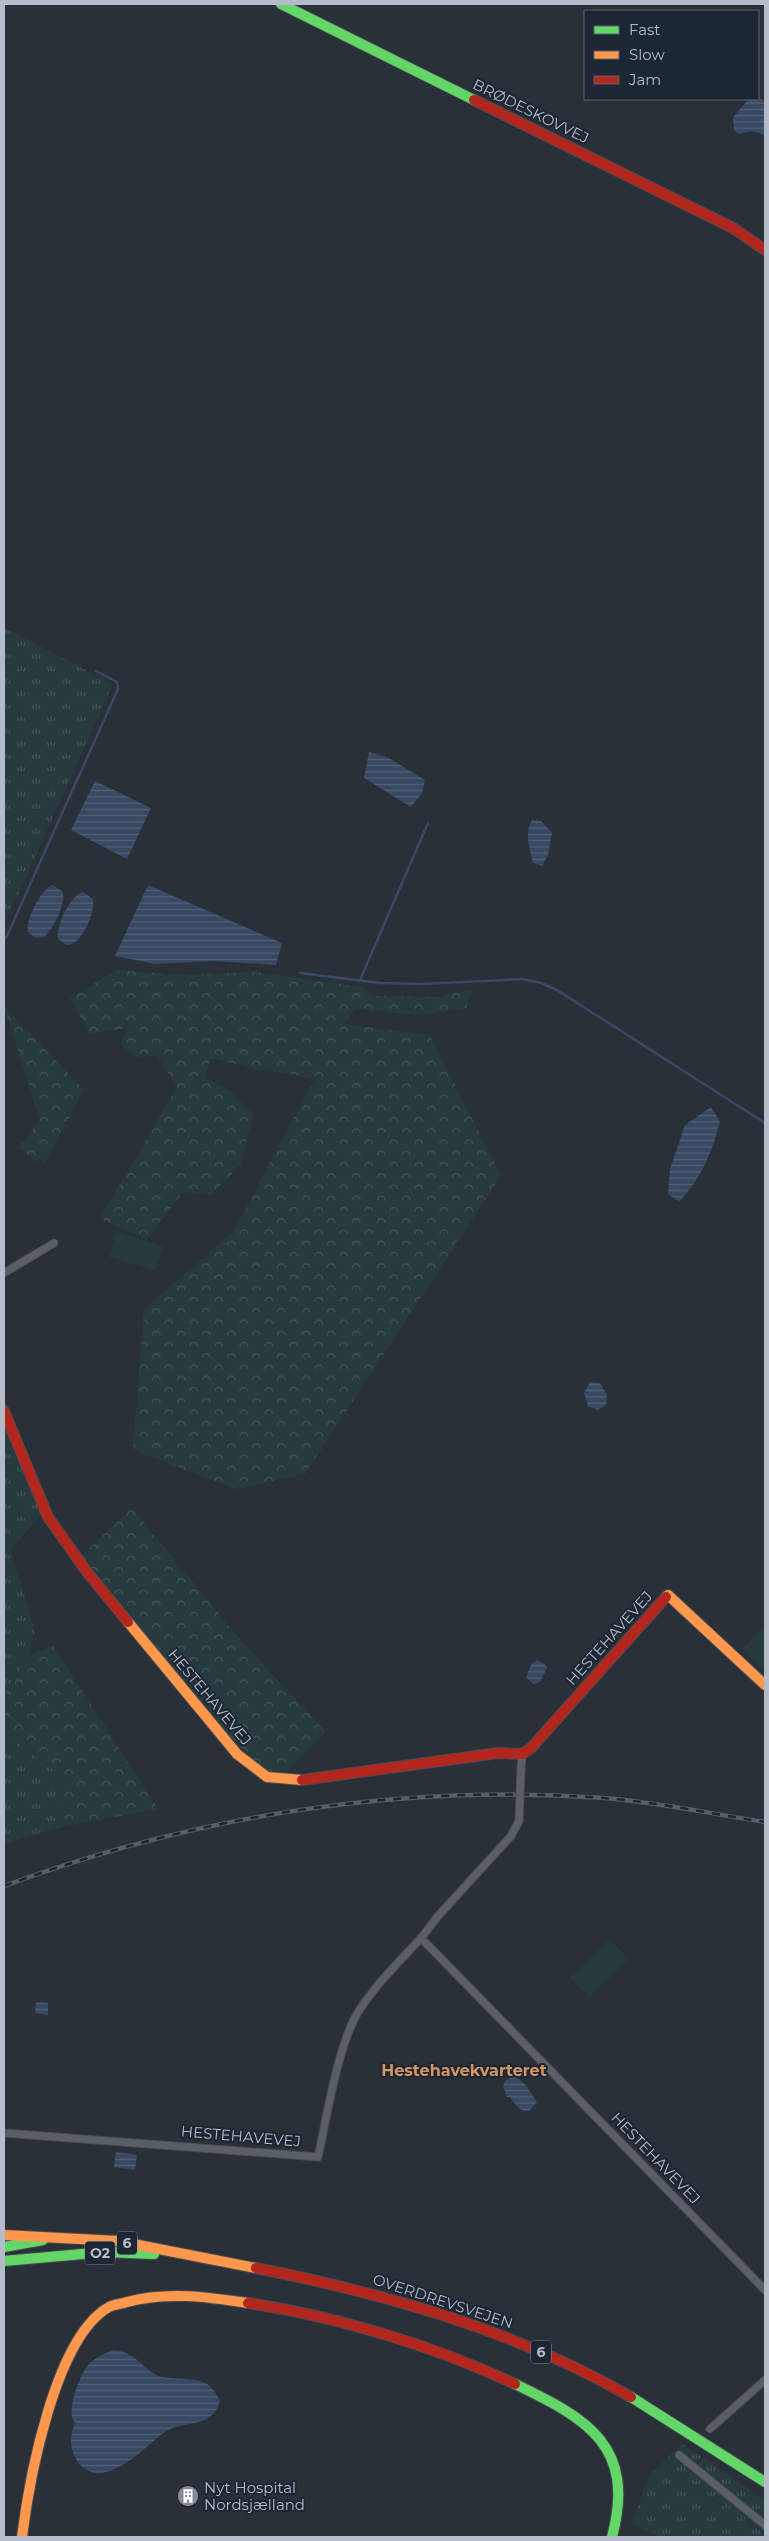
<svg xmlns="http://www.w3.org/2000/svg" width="769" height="2541" viewBox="0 0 769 2541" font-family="Montserrat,sans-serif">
<defs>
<pattern id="grass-tufts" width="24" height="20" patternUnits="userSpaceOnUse" patternTransform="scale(1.25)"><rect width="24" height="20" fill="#273a3e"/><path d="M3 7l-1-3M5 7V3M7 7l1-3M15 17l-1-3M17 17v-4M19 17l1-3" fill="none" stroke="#445559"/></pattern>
<pattern id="forest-crowns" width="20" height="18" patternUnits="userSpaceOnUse" patternTransform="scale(1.25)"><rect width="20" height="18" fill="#273a3e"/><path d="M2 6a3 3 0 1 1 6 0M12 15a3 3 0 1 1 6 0" fill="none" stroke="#445559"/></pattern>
<pattern id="water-rules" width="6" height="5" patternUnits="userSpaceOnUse" patternTransform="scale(1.25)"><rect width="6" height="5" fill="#384963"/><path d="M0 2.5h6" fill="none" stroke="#526178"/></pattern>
</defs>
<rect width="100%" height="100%" fill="#2a3038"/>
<g fill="url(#grass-tufts)">
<path d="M4,627l109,57 -109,242z"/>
<path d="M4,1396l42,114 -35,39 24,82 -6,24 -25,40z"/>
<path d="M4,1733l58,43 1,51 -59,16z"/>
<path d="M683,2444l19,13 -20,22 83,55v3h-105l-28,-14 17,-48z"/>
<path d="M704,2458l61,42v33l-82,-54z"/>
</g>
<g fill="url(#forest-crowns)">
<path d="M117,970l59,5 79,-3 107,15 9,9 71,1 12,-5 18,-1 -6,17 -45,7 -66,-6 -11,15 86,11 71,141 -196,298 -70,15 -102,-39 11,-141 89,-77 82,-154 -56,-8 -48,-12 -6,20 25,12 24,24 -14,51 -29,30 -28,-3 -36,48 -47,-22 77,-131 -20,-31 -24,1 -12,-12 6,-17 -38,6 -19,-36z"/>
<path d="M4,1006l80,84 -39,73 -6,-5 -3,4 -17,-14 21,-28z"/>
<path d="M132,1508l106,129 88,95 -45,46 -27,-17 -49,-49 -127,-153z"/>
<path d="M53,1645l105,164 -95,18 -1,-51 -58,-43v-38l25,-40z"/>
</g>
<g fill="#273a3e">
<path d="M116,1232l47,14 -8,25 -46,-14z"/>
<path d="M761,1629l4,5v38l-23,-23z"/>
<path d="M610,1939l19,20 -40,38 -19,-20z"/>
</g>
<g fill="url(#water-rules)">
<path d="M758,97l7,4v34l-13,-4 -14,3 -4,-4 -1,-13 16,-18z"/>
<path d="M369,752l20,6 36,22 -3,13 -11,14 -47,-29z"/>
<path d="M95,781l56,27 -24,51 -56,-29z"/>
<path d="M532,820l9,1 11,12 -4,22 -6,11 -9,-3c-3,-14 -9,-30 -1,-43z"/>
<path d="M53,885l10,7c2,13 -9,36 -19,45l-9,1 -7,-6c-3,-11 13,-44 25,-47z"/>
<path d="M148,885l134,58 -6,22 -63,-4 -58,3 -40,-8z"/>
<path d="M83,892l10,7c2,14 -11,47 -27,46l-8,-6c-3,-12 13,-45 25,-47z"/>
<path d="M711,1107l9,15c-9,33 -18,54 -41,80l-11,-8 2,-25 15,-44z"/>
<path d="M590,1382l10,1 7,12 -1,10 -8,5 -10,-4 -4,-13z"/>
<path d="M537,1660l8,4 2,4 -7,14 -7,2 -7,-7 5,-12z"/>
<path d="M36,2002l12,1v12l-13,-2z"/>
<path d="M515,2076l9,7 13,19 -8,9c-10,1 -13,-6 -19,-14h-3l-4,-11 3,-6z"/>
<path d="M116,2152l21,3 -2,15 -21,-3z"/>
<path d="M113,2350c24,2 27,18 46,26 15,5 31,0 46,7 7,3 11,11 15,17 -7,31 -38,18 -58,34 -20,16 -63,62 -86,25 -7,-12 -6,-24 -1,-36 -10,-11 5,-49 14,-59 7,-7 15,-10 24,-14z"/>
</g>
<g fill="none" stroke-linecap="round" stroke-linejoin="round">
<g stroke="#384963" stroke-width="2.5">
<path d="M6,938l112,-249 -1,-7 -21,-11"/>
<path d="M300,973l80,10 41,1 102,-5 18,4 16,7 208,133"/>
<path d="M360,980l68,-157"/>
</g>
<g stroke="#484c53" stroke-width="9">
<g id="street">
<path d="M4,1273l50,-30"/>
<path d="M521,1770l1,-16"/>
<path d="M519,1821l-8,15 -72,79 -18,23 344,352"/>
<path d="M4,2133l314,24c9,-40 19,-108 39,-143 17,-28 42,-52 64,-76"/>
<path d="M710,2429l55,-49"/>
<path d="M679,2455l86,70"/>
</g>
</g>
<g stroke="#484c53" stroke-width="12">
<g id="fast">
<path d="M281,4l193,96"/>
<path d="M4,2247l39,-7"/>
<path d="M4,2261l101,-9 49,2"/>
<path d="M515,2384c73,35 121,62 97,153"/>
<path d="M631,2397l134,85"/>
</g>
</g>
<g stroke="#484c53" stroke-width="12">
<g id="slow">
<path d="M666,1597l2,-2 97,90"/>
<path d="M128,1622l109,132 30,23 35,3"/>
<path d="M4,2235l114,6 138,27"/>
<path d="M22,2537c7,-57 33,-200 87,-230 5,-3 13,-3 18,-5 40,-11 81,-5 121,1"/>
</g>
</g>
<g stroke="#484c53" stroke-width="12">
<g id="jam">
<path d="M474,100l259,128 32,22"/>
<path d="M4,1411l44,106 39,55 41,50"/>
<path d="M302,1780l196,-27 24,1 9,-6 135,-151"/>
<path d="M256,2268c130,26 259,62 375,129"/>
<path d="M248,2303c90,14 184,42 267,81"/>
</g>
</g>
<use href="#street" stroke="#5a5e66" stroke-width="7"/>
<use href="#fast" stroke="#63d668" stroke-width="10"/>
<use href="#slow" stroke="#ff974d" stroke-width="10"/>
<use href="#jam" stroke="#b3261e" stroke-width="10"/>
<g stroke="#595d64" stroke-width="4.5">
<path id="rail" d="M4,1886c191,-70 396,-103 600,-88 53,4 108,16 161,24"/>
</g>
<use href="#rail" stroke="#1d2633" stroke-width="2.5" stroke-dasharray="8" stroke-linecap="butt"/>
<g stroke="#484c53" stroke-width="9" stroke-linecap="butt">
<path id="street-bridge" d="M519,1821l2,-51"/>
</g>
<use href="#street-bridge" stroke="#5a5e66" stroke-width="7"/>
</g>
<defs>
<g id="building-disc" transform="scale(1.125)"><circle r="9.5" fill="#848b96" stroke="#1d2633"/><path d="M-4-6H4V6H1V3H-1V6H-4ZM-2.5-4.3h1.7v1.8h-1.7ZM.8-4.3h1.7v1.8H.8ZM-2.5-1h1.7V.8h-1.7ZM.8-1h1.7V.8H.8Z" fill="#fff"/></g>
</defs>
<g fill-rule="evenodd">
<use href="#building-disc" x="188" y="2496"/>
</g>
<g text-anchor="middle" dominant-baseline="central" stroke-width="4" stroke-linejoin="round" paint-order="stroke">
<g fill="#1d2633" stroke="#878f9c" stroke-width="1">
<rect x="117" y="2231.5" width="20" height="23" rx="4"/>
<rect x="85" y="2241.5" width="30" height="23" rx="4"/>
<rect x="531" y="2340.5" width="20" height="23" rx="4"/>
</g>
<g font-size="14" font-weight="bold" fill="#b4bcc9">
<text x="127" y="2243">6</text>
<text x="100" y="2253">O2</text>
<text x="541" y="2352">6</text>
</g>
<g font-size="15" fill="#b4bcc9" stroke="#1d2633">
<text transform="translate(531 111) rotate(26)">BRØDESKOVVEJ</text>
<text transform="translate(609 1638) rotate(-48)">HESTEHAVEVEJ</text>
<text transform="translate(210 1697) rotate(50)">HESTEHAVEVEJ</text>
<text transform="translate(241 2136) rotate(5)">HESTEHAVEVEJ</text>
<text transform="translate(656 2158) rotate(46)">HESTEHAVEVEJ</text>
<text transform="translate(443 2301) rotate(18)">OVERDREVSVEJEN</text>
</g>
<g font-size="15" fill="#b4bcc9" stroke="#1d2633" text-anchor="start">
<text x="204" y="2487">Nyt Hospital<tspan x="204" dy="17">Nordsjælland</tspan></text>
</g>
<g font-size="16" font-weight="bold" fill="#d59563" stroke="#1d2633">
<text x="464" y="2070">Hestehavekvarteret</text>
</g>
</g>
<rect width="769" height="2541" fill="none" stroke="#b4bcc9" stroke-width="10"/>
<rect x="584" y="10" width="175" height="90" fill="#1d2633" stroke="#59626f"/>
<rect x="594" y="26" width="25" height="8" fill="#63d668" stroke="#59626f"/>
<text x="629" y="35" font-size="15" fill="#b4bcc9">Fast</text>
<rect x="594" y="51" width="25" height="8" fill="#ff974d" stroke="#59626f"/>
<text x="629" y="60" font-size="15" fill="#b4bcc9">Slow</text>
<rect x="594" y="76" width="25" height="8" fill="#b3261e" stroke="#59626f"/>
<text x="629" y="85" font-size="15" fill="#b4bcc9">Jam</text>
</svg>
